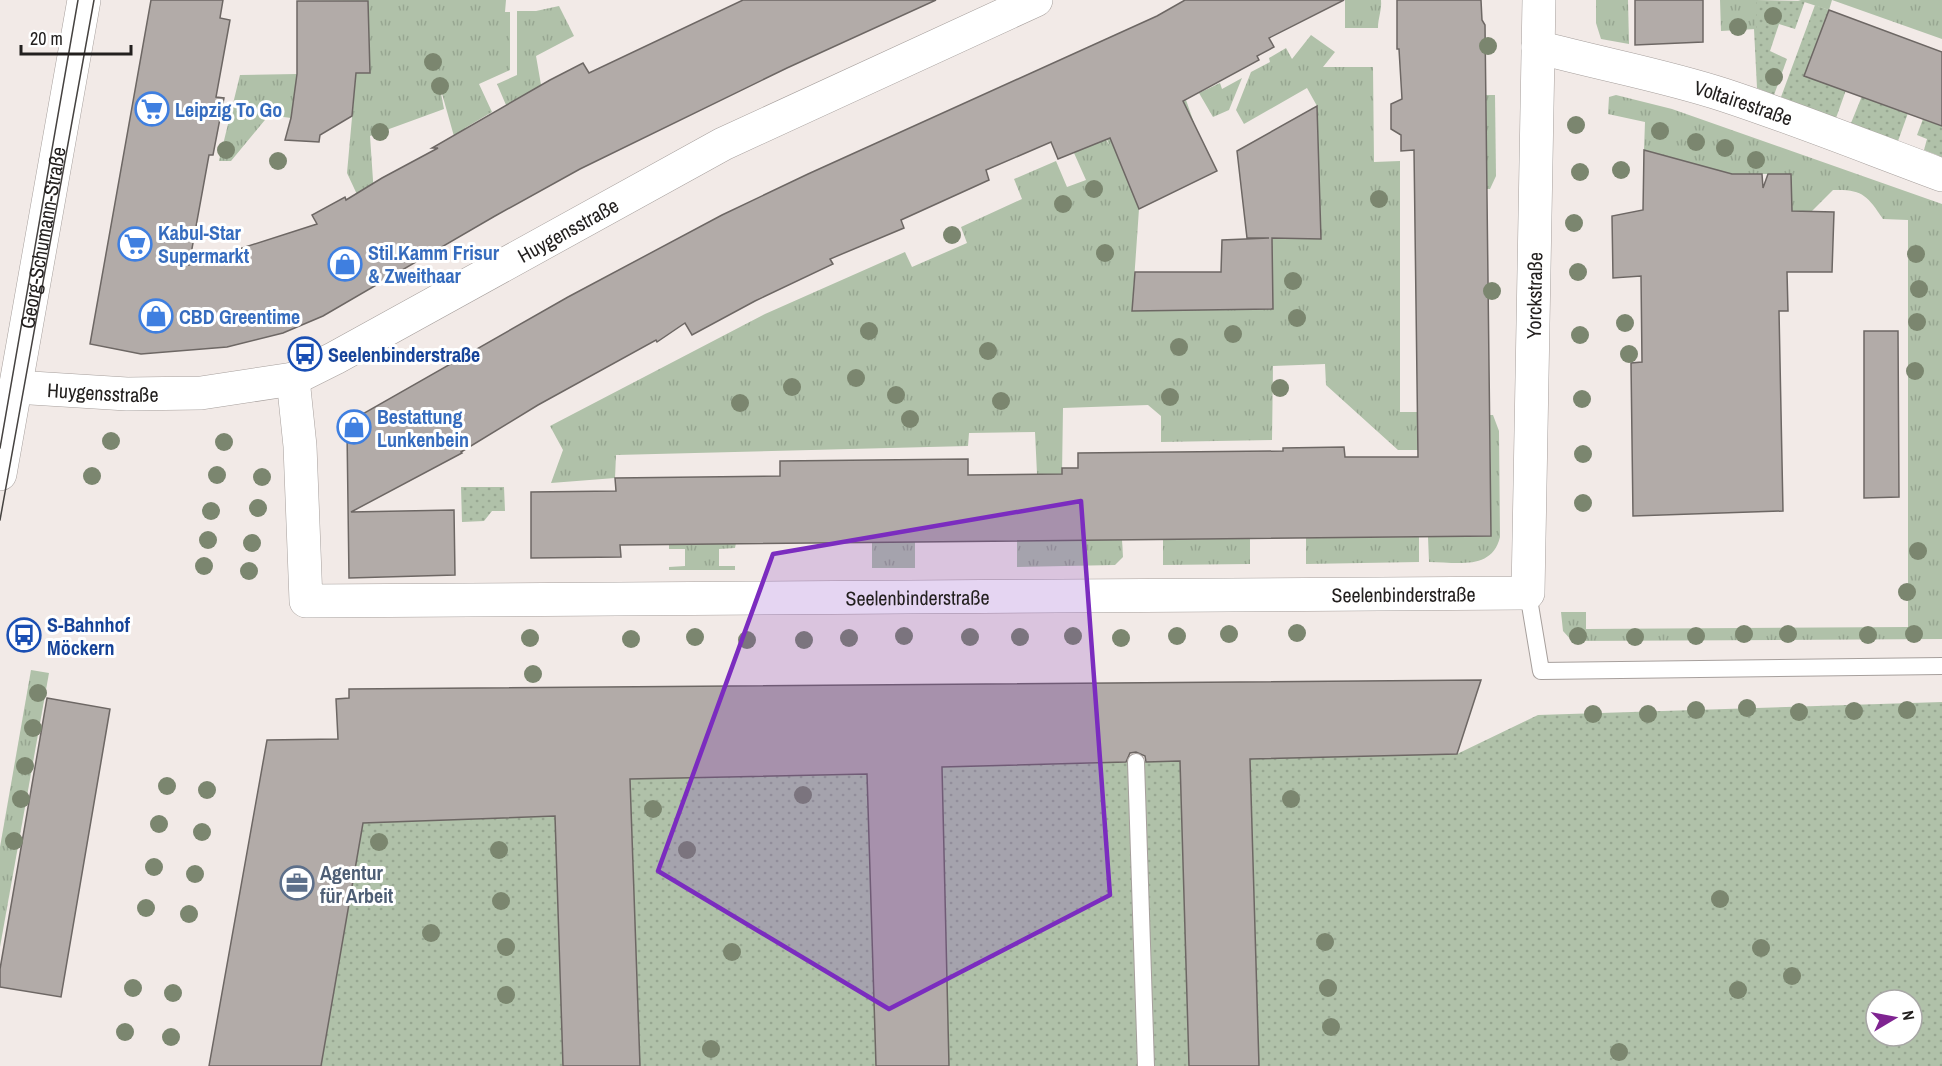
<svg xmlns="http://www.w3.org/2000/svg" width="1942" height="1066" viewBox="0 0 1942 1066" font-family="'Archivo Narrow',sans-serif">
<defs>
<pattern id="grass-tufts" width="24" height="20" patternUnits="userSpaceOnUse" patternTransform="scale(1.5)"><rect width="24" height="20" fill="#b0c1a9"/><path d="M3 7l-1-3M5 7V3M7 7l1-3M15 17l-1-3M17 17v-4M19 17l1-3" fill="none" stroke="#97a691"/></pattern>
<pattern id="park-dots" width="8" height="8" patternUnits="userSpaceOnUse" patternTransform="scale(1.5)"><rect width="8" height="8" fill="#b0c1a9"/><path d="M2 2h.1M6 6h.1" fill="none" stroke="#97a691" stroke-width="1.8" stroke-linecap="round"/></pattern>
</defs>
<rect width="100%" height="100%" fill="#f2eae7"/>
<g fill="url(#grass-tufts)">
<path d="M297,0h209l-1,12h5v58l-31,14 13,28 -27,16 6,11 -14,8 -18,-64 5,26 -74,27 4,59 -13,8 -14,-30 9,-100 14,-1 -2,-71z"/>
<path d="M1345,0h36c1,10 -3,18 -3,28h-33z"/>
<path d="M1596,0h32l1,44 -28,-5 -5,-16z"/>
<path d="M1720,0h36v29l-35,2z"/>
<path d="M1798,0h144v39l-110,-39 -3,10z"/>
<path d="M559,6l15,30 -38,20 8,46 -33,1 -5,2 -9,-21 20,-9v-64h19z"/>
<path d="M1311,35l24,17 -12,15h50l1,95 26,-1v251h18v38h-20l-72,-65 -1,-21 -52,2 -1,74 -111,2v-26l-13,-11 -85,3 -1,66h-25l-2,-42 -66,1 -1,13 -352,9 -1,23 -64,5 12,-33 -13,-24 215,-112 140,-62 7,15 55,-24 -6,-16 61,-28 -8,-20 42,-18 11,26 19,-7 -12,-27 31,-15 5,8 -11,-23 19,9 68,-32 8,23 -16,8 7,14 -61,27 15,37 -7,101 140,-1v-70l49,-1 -4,-132 -10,-18 -63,36 -8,-14 15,-38 19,-10 -1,-4 17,-10 6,11z"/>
<path d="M297,74l-6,44 -22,-3 -38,46h-12l21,-86z"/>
<path d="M1242,78l-13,32 -16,7 -14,-24 21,-10 2,6z"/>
<path d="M1486,95h9l1,81 -6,13h-3z"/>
<path d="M1616,95l56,14 270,95v435l-370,2 -9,-10 -2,-19h25v17l322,-2v-407l-25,-1c-16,-24 -21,-30 -50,-29l-21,21h-20l-2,-37h-58l-88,-24 1,-28 -37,-8 1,-17z"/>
<path d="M1490,415h3l6,16 1,106c-8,34 -44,25 -71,25l-1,-25 63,-1z"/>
<path d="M1419,537v25l-113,2v-26z"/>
<path d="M1250,538v26l-87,1v-25z"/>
<path d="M1122,540l1,17 -8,8 -98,2v-26z"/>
<rect x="872" y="542" width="43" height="26"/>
<path d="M736,543l-1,5 -16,1v17h16v4h-66v-3l16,-1v-17h-16v-5z"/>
<path d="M31,670l18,3 -49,274v-100z"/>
</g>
<g fill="url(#park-dots)" fill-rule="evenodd">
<path d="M1756,0l49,1 -10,28 -16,-5 -9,27 17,8 -13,36 -17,-7 -3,-59h2z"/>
<path d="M1815,5l14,5 -24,65 41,15 -10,28 -55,-21z"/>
<path d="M1862,96l46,17 -10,28 -47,-18z"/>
<path d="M1923,119l19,7v31l-18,-7 3,-11 -10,-4z"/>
<path d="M461,487h43l1,24h-13l-8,10 -22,1z"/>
<path d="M1942,702v364h-683l-9,-307 207,-5 81,-39zM1876,1000h36v36h-36z"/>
<path d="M1180,761l9,305h-240l-7,-299z"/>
<path d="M867,774l9,292h-236l-10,-287z"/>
<path d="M554,782l9,284h-242l42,-243 161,-6z"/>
</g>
<g fill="#b2aba8" stroke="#6d6764" stroke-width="1.5">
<path d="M151,0h72l-3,18 10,2 -14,77 8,1 -11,57h-4l-20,110 128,-41 -5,-9 33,-18 1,3 36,-22 56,-30h-6l118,-68 33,-17 6,10 154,-73h193l-149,68 -207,101 -85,47 -172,100 -40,17 -56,14 -86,7 -51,-10z"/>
<path d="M1185,0h159l-75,38 5,9 -17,9 2,4 -76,41 34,70 -78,38 -29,-71 -52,21 -7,-17 -65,28 3,10 -88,40 3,8 -74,31 3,5 -78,37 -63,34 -7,-12 -28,19 -1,-2 -118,65 -77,47 1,1 -111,59 103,-2 1,65 -106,3 -2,-147 5,-8 7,-7 209,-119 154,-82 86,-41 349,-158z"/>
<path d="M1397,0h84l1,20 3,5 6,511 -871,9 1,12 -90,1v-66l85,-1 -1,-13 165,-2v-15l188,-2v16l94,-1v-6h16v-15l205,-2v-3l61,-1 1,10h73l-4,-307 -13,1v-16l-10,-6v-25l11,-5 -3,-50h-2z"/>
<path d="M1635,0h68v42l-68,3z"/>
<path d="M297,1h71l2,72h-14l-4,43 -32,19 -1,7 -34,-2 6,-22 6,-44z"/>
<path d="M1829,10l113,42v74l-138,-50z"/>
<path d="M1317,106l4,133 -49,-1 1,71 -141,2 3,-39h86l1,-32 47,-2h-22l-10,-87z"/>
<path d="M1644,150l88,24h30l1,14 5,-14h23l1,37 42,1 -2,60h-45l1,39h-9l4,200 -150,5 -2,-153 11,-1 -1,-86 -28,2 -1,-62 31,-6z"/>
<path d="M1864,331h34l1,166 -35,1z"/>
<path d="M1481,680l-24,74 -207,5 9,307h-70l-9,-305 -34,1 -1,-6 -9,-4 -6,1 -4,9 -184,5 7,299h-73l-9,-292 -237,5 10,287h-77l-8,-250 -192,7 -42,243h-112l58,-326 71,-1 -2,-40 13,-1v-9z"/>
<path d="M47,698l63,11 -49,288 -61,-10v-18z"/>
</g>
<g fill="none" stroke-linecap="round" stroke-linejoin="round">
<g stroke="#a69f9c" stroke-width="18">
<g id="service">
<path d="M1528,593l13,78 401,-5"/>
<path d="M1136,762l10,304"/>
</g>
</g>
<g stroke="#a69f9c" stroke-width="34">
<g id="minor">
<path id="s1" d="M1538,47c62,17 125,28 186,48 73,24 145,53 218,80"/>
<path id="s2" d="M293,379l7,67 6,155 1222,-8 11,-593"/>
<path id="s3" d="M15,387l112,7 74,-1 92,-14 42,-21 388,-214 313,-144"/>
</g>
</g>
<g stroke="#a69f9c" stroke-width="34">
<g id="secondary">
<path id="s4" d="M0,474l84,-474"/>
</g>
</g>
<use href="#service" stroke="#fff" stroke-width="16"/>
<use href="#minor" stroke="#fff" stroke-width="33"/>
<use href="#secondary" stroke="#fff" stroke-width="33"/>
<g stroke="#454240" stroke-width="1.5">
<path d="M0,448l78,-448"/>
<path d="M0,520l94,-520"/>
</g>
</g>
<g fill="#7b866f">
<circle cx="1773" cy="16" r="9"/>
<circle cx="1738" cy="27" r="9"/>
<circle cx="1488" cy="46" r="9"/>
<circle cx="433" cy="62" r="9"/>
<circle cx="1774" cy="77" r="9"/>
<circle cx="440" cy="86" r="9"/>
<circle cx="1576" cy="125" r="9"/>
<circle cx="1660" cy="131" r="9"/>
<circle cx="380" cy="132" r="9"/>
<circle cx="1696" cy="142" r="9"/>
<circle cx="1725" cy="148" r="9"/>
<circle cx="226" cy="150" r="9"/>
<circle cx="1756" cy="160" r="9"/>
<circle cx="278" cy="161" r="9"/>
<circle cx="1621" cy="170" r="9"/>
<circle cx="1580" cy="172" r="9"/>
<circle cx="1094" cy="189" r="9"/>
<circle cx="1379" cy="199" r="9"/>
<circle cx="1063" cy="204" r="9"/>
<circle cx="1574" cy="223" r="9"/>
<circle cx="952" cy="235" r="9"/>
<circle cx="1105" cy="253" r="9"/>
<circle cx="1916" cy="254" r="9"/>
<circle cx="1578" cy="272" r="9"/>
<circle cx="1293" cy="281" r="9"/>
<circle cx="1919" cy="289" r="9"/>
<circle cx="1492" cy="291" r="9"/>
<circle cx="1297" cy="318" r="9"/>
<circle cx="1917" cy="322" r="9"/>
<circle cx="1625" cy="323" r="9"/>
<circle cx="869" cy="331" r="9"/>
<circle cx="1233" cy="334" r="9"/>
<circle cx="1580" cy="335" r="9"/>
<circle cx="1179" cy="347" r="9"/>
<circle cx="988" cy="351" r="9"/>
<circle cx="1629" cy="354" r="9"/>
<circle cx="1915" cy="371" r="9"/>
<circle cx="856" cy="378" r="9"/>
<circle cx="792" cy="387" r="9"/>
<circle cx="1280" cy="388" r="9"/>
<circle cx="896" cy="395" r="9"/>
<circle cx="1170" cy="397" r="9"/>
<circle cx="1582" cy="399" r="9"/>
<circle cx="1001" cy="401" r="9"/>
<circle cx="740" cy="403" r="9"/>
<circle cx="910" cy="419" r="9"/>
<circle cx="111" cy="441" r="9"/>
<circle cx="224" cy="442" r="9"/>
<circle cx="1583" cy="454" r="9"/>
<circle cx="217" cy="475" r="9"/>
<circle cx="92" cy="476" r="9"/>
<circle cx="262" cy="477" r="9"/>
<circle cx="1583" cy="503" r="9"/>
<circle cx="258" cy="508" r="9"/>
<circle cx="211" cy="511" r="9"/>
<circle cx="208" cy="540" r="9"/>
<circle cx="252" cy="543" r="9"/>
<circle cx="1918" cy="551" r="9"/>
<circle cx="204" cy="566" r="9"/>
<circle cx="249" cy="571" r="9"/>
<circle cx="1907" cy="592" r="9"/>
<circle cx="1297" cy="633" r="9"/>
<circle cx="1229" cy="634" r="9"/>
<circle cx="1744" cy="634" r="9"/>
<circle cx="1788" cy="634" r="9"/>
<circle cx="1914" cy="634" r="9"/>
<circle cx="1868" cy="635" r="9"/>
<circle cx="904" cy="636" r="9"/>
<circle cx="1073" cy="636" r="9"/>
<circle cx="1177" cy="636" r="9"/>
<circle cx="1578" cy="636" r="9"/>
<circle cx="1696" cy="636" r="9"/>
<circle cx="695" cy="637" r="9"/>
<circle cx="970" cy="637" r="9"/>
<circle cx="1020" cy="637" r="9"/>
<circle cx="1635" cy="637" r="9"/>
<circle cx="530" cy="638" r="9"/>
<circle cx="849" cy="638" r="9"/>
<circle cx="1121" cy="638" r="9"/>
<circle cx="631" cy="639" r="9"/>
<circle cx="747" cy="640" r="9"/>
<circle cx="804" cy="640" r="9"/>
<circle cx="533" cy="674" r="9"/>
<circle cx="38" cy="693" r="9"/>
<circle cx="1747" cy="708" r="9"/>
<circle cx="1696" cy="710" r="9"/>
<circle cx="1907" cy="710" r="9"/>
<circle cx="1854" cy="711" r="9"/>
<circle cx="1799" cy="712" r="9"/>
<circle cx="1593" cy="714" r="9"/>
<circle cx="1648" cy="714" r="9"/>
<circle cx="33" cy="728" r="9"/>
<circle cx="25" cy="766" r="9"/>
<circle cx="167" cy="786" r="9"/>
<circle cx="207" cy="790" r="9"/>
<circle cx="803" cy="795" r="9"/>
<circle cx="21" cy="799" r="9"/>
<circle cx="1291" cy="799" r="9"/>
<circle cx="653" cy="809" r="9"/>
<circle cx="159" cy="824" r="9"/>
<circle cx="202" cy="832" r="9"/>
<circle cx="14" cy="841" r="9"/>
<circle cx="379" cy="842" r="9"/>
<circle cx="499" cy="850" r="9"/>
<circle cx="687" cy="850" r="9"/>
<circle cx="154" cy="867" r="9"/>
<circle cx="195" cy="874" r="9"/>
<circle cx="1720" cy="899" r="9"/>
<circle cx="501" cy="901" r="9"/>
<circle cx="146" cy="908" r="9"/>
<circle cx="189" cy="914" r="9"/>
<circle cx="431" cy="933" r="9"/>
<circle cx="1325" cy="942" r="9"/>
<circle cx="506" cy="947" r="9"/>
<circle cx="1761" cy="948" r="9"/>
<circle cx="732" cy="952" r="9"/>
<circle cx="1792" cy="976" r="9"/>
<circle cx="133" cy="988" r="9"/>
<circle cx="1328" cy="988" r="9"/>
<circle cx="1738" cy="990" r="9"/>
<circle cx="173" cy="993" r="9"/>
<circle cx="506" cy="995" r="9"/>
<circle cx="1331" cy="1027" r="9"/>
<circle cx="125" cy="1032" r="9"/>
<circle cx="171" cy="1037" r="9"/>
<circle cx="711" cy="1049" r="9"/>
<circle cx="1619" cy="1052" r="9"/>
</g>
<path fill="#7b2cbf" fill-opacity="0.2" stroke="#7b2cbf" stroke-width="4.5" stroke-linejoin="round" d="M1081,501l29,394 -221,114 -231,-138 115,-317z"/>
<defs>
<g id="supermarket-ring" transform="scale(1.725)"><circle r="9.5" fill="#fff" stroke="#3f7fe0" stroke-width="1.5"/><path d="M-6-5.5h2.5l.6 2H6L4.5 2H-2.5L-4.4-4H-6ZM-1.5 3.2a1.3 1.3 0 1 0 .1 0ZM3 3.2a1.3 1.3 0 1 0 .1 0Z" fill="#3f7fe0"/></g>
<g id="shop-ring" transform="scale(1.725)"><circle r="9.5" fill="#fff" stroke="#3f7fe0" stroke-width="1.5"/><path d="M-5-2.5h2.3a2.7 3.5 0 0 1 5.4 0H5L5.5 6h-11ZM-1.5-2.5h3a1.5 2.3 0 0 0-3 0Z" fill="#3f7fe0"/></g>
<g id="bus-ring" transform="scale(1.725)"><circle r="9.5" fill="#fff" stroke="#1a4fb4" stroke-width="1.5"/><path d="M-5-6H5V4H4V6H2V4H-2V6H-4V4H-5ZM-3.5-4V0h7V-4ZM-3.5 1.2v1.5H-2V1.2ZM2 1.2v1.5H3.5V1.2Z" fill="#1a4fb4"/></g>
<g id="office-ring" transform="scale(1.725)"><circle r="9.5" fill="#fff" stroke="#5c6f8a" stroke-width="1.5"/><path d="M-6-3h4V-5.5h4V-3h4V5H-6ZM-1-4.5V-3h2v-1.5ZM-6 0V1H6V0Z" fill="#5c6f8a"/></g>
</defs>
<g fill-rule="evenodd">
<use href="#supermarket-ring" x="152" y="109"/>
<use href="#supermarket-ring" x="135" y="244"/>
<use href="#shop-ring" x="345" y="264"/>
<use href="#shop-ring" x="156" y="316"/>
<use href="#bus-ring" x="305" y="354"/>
<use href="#shop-ring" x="354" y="427"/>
<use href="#bus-ring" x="24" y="635"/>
<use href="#office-ring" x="297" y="883"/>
</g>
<g text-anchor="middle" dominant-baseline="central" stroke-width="6" stroke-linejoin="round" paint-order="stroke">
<g font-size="20" fill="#23201f" stroke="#fff">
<text stroke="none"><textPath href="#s1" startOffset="213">Voltairestraße</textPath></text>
<text stroke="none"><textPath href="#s3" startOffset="592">Huygensstraße</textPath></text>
<text stroke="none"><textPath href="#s4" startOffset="240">Georg-Schumann-Straße</textPath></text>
<text stroke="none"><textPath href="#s2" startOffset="1742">Yorckstraße</textPath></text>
<text stroke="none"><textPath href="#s3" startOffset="88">Huygensstraße</textPath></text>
<text stroke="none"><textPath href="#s2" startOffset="1320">Seelenbinderstraße</textPath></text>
<text stroke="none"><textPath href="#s2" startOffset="834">Seelenbinderstraße</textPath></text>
</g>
<g font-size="20" font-weight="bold" fill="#366cbe" stroke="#fff" text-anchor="start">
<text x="175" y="109">Leipzig To Go</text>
<text x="158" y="232">Kabul-Star<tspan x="158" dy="23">Supermarkt</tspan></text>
<text x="368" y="252">Stil.Kamm Frisur<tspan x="368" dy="23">&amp; Zweithaar</tspan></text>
<text x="179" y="316">CBD Greentime</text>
<text x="377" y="416">Bestattung<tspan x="377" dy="23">Lunkenbein</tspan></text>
</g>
<g font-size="20" font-weight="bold" fill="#164399" stroke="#fff" text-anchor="start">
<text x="328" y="354">Seelenbinderstraße</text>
<text x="47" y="624">S-Bahnhof<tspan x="47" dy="23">Möckern</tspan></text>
</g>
<g font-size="20" font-weight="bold" fill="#4e5e75" stroke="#fff" text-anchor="start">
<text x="320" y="872">Agentur<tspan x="320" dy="23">für Arbeit</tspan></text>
</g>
</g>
<g transform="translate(1894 1018) rotate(80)"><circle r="28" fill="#ffffff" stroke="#a7a6a5" stroke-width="1.5"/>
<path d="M0-4.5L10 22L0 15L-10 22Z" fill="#7f2491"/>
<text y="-9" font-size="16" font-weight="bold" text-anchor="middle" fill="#23201f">N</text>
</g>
<path d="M21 45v9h110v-9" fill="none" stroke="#23201f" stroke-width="3"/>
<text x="30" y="45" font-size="18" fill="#23201f" stroke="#ffffff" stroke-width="4.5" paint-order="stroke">20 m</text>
</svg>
